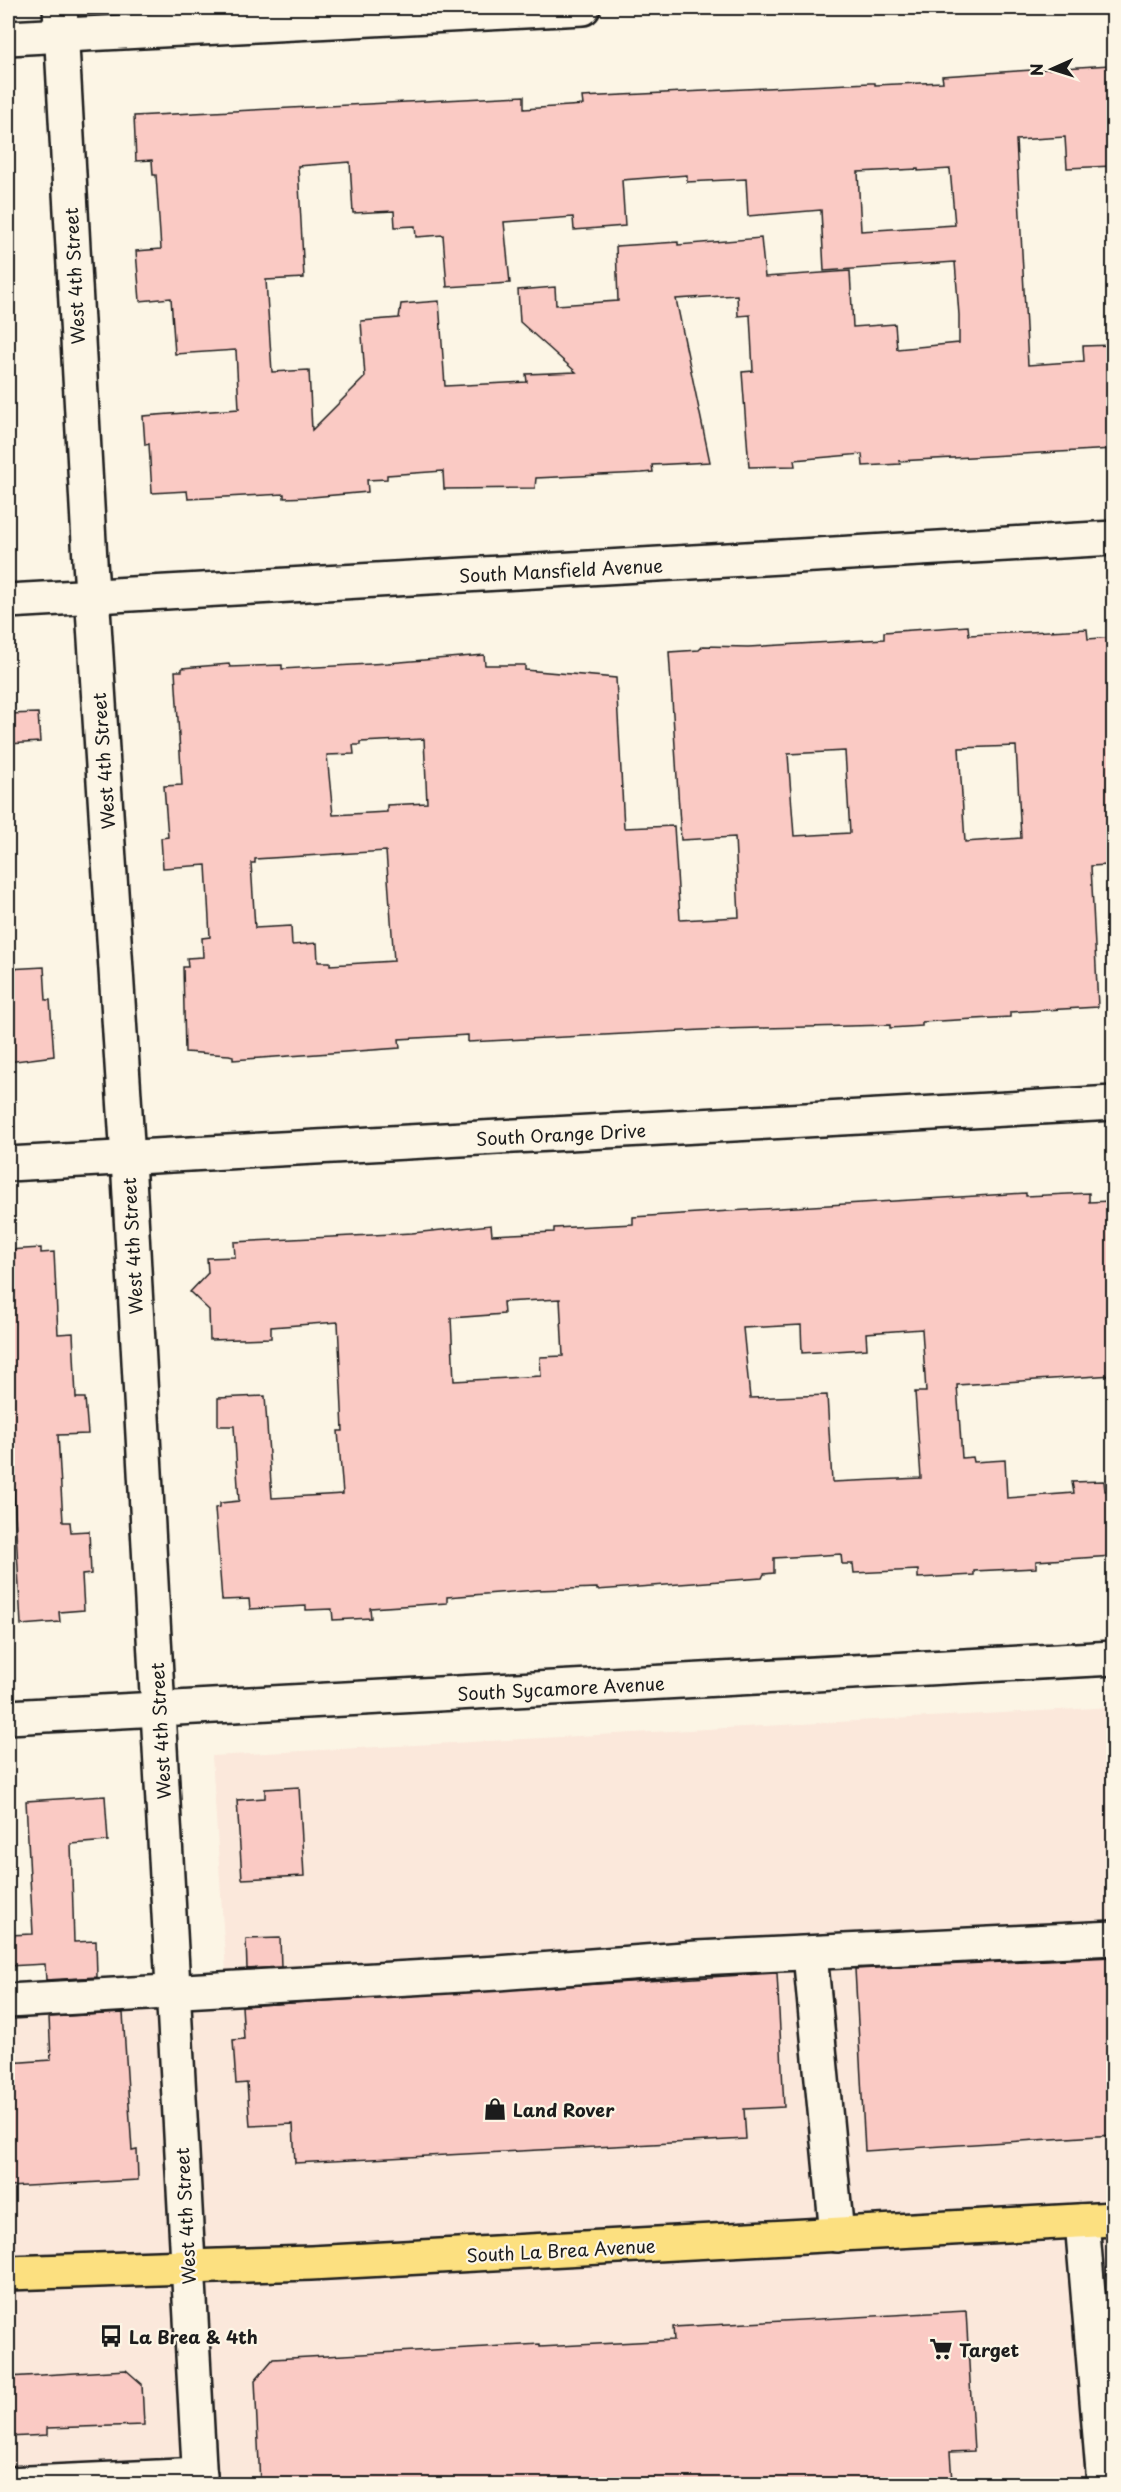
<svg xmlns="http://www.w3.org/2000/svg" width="1121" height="2492" viewBox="0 0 1121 2492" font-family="'Playpen Sans',sans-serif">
<rect width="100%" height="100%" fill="#fcf5e5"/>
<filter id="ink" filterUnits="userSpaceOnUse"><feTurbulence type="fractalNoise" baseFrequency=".0167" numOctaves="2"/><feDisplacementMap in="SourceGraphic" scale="12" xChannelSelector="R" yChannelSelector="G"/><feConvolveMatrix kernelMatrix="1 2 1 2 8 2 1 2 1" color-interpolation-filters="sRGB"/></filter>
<g filter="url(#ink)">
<path fill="#fbe8db" d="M1113,1707v777h-1105v-471l220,-10 -16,-247z"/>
<g fill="#facac4" stroke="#1c1c1c" stroke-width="1.5" fill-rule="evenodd">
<path d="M1110,65l3,1v100l-46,2 -2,-31 -49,3 12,225 56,-4 -1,-15 30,-1v104l-214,12 1,3 -37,2 -1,-12 -68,6 1,6 -46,1 -7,-95 11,-1 -3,-56 -12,1 -1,-21 -61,4 34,163 -58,3 1,7 -11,1 -106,5 -1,10 -91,1 -1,-18 -56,4v4l-20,1 1,12 -56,5 -28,1v-4l-96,5 -1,-8 -35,2 -3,-49 -4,1 -2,-29 96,-7 -3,-59 -61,4 -4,-56 -31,3 -4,-50 25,-2 -5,-74h-3l-1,-15 -16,1 -2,-45 390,-20v13l59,-4 -1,-8 288,-14h5v2l68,-3 -1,-6zM350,162l3,51 41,-2 1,16 20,-1 1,11 27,-2 4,52 63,-4 -6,-61 69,-5 1,13 51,-4 -3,-46 65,-5v7l59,-3 2,37 73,-6 3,61 131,-9 4,53v28l-62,6 -2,-25 -42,3 -3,-56 -85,6 -4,-39 -83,7v-3l-62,4 2,55 -62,4 -1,-18 -37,3 2,32 56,50 -50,2 1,8 -82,4 -6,-85 -38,3 -2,14 -38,3 4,56 -53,53 -3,-60 -37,2 -6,-92 38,-2 -6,-112zM918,169v2l32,-2 5,56 -94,6 -3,-59z"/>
<path d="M968,626l1,9 118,-6 1,10 25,-2v215h-7l1,13 -16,1 7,141 -88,5v5l-88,5v4l-32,2v-3l-168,4 -254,13v-7l-69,4 1,9 -167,12v-4l-4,-1 -44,-3 -2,-85h5l-1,-9 16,-1 -1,-19 8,-1 -4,-72 -43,3 -2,-30 7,-1 -4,-51 18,-1 -7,-114h7v-3l47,-4 1,3 52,-2v4l106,-6 96,-8 1,10h40v5l91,8 8,150 50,-2 6,94 59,-3 -4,-80 -54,3 -12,-188 30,-2 4,-4 45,1 136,-8v-7zM424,739l3,64 -40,2v7l-54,3 -6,-60 27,-1 -1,-9h7v-3zM1016,746l5,92 -56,4 -6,-94zM845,751l5,82 -56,3 -6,-82zM386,851l8,110 -64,4v-3h-12l-1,-19 -25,2 -1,-19 -36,2 -4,-65h4v-4z"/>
<path d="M38,713l2,29 -32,2v-30z"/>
<path d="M44,967l2,33h4l4,56 -46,6v-93z"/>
<path d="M1026,1193v3l63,-3v9l21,-1 3,60v114l-156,10 5,73 11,-1 1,5 31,-2 2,38 67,-5 -2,-11 32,-1 1,10 8,-1v66l-77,5v7l-62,3v4l-56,3v-8l-64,3 -1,-9h-11l-1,-10 -67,4v15l-10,1 -2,4 -165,12v-2l-60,2 -90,7v6l-77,5 1,10 -38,2 -1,-11 -26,1v-4l-56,3 -1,-10 -27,1 -7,-92 5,-1v-4l19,-2 -5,-75h-16v-28l47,-2 7,102 71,-4 -5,-63h5l-5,-109 -67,5v11l-61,2 -1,-30 -19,-18 18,-19 -1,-15 28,-1 -1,-15 178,-9 79,-8 1,10 62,-3v-4l79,-4v-7zM560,1299l3,57 -23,1 1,19 -87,5 -3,-63 53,-4 -1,-12zM801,1325l1,28 65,-4 -1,-16 56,-4 4,63h-11l6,86 -89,4 -5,-87 -77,3 -7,-70z"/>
<path d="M41,1248v5l13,-1 4,82 15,-1 3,65h9l3,36 -30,1 5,87h7l1,10 18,-1 2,43 -9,1 2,35 -25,2 1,10 -39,3 -8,-151h-1l-3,-41h-1v-183z"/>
<path d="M299,1787l5,89 -62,3 -5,-79 28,-2v-9z"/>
<path d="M105,1796l3,45 -37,3 3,98 22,-1 1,36 -51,3 -1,-16 -37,2v-31l25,-1 -7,-133z"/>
<path d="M280,1938l1,29 -34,2 -1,-30z"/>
<path d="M1113,1957v178l-248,16 -10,-182z"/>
<path d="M777,1973l7,134 -40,2 2,30 -451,24 -2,-39 -43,2 -3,-43 -11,1 -3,-44 11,-1 -2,-33z"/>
<path d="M123,2013l9,138 5,-1 1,30 -130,7v-124l43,-3 -2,-43z"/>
<path d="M966,2311l8,140 -24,1 2,30 -40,2h-652l-5,-104 18,-21 267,-15v3l134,-7 -1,-13z"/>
<path d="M126,2370l16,14 2,41 -97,3v7l-39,2v-60z"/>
</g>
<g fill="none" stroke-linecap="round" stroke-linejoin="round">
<g stroke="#1c1c1c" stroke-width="38">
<g id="minor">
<path d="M60,8l30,553 38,598 72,1325"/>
<path d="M8,38l575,-30"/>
<path d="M8,601l1106,-63"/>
<path d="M8,1164l1106,-61"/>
<path d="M8,1717l1106,-59"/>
<path d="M810,1954l27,281"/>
<path d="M8,2001l490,-28 199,-15 417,-20"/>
<path d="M1082,2221l22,263"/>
<path d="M8,2484l192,-9"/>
</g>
</g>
<g stroke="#1c1c1c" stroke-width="38">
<path id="major" d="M8,2273l303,-10 803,-44"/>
</g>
<use href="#minor" stroke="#fcf5e5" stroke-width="33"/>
<use href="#major" stroke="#fce080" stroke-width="33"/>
</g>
</g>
<defs>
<g id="shop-bare" transform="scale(1.8)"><path d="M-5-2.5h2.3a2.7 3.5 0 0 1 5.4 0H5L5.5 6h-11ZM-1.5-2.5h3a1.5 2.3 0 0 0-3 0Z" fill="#1c1c1c" stroke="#fcf5e5" stroke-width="2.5" paint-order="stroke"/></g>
<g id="bus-bare" transform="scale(1.8)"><path d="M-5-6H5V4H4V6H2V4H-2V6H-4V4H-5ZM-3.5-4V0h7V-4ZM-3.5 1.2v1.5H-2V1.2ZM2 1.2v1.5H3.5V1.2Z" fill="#1c1c1c" stroke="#fcf5e5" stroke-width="2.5" paint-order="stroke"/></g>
<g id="supermarket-bare" transform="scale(1.8)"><path d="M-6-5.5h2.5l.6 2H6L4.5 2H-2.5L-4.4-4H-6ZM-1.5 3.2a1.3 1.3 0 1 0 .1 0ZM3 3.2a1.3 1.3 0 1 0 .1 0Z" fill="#1c1c1c" stroke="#fcf5e5" stroke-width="2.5" paint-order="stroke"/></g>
</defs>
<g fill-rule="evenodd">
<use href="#shop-bare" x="495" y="2109"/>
<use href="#bus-bare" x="111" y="2336"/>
<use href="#supermarket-bare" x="941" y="2349"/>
</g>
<g text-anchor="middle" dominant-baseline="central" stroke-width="4.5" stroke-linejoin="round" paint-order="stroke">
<g font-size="18" fill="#1c1c1c" stroke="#fcf5e5">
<text transform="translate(74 276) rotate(-93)">West 4th Street</text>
<text transform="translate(561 570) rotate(-3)">South Mansfield Avenue</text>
<text transform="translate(103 761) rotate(-94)">West 4th Street</text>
<text transform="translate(561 1134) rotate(-3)">South Orange Drive</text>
<text transform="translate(132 1246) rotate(-93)">West 4th Street</text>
<text transform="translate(561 1688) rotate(-3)">South Sycamore Avenue</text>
<text transform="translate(160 1731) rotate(-93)">West 4th Street</text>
<text transform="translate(185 2216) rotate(-93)">West 4th Street</text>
<text transform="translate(561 2250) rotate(-3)">South La Brea Avenue</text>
</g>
<g font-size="18" font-weight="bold" fill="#1c1c1c" stroke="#fcf5e5" text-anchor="start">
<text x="513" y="2109">Land Rover</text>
<text x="129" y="2336">La Brea &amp; 4th</text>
<text x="959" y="2349">Target</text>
</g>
</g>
<rect width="1121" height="2492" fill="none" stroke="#fcf5e5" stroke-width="30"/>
<rect x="15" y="15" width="1091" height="2462" fill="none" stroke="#1c1c1c" stroke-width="2" filter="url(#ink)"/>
<g transform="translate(1052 69) rotate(267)" stroke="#fcf5e5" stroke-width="4.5" paint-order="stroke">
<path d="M0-4.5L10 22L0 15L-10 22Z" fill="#1c1c1c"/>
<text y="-9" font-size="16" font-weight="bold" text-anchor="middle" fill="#1c1c1c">N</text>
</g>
</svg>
